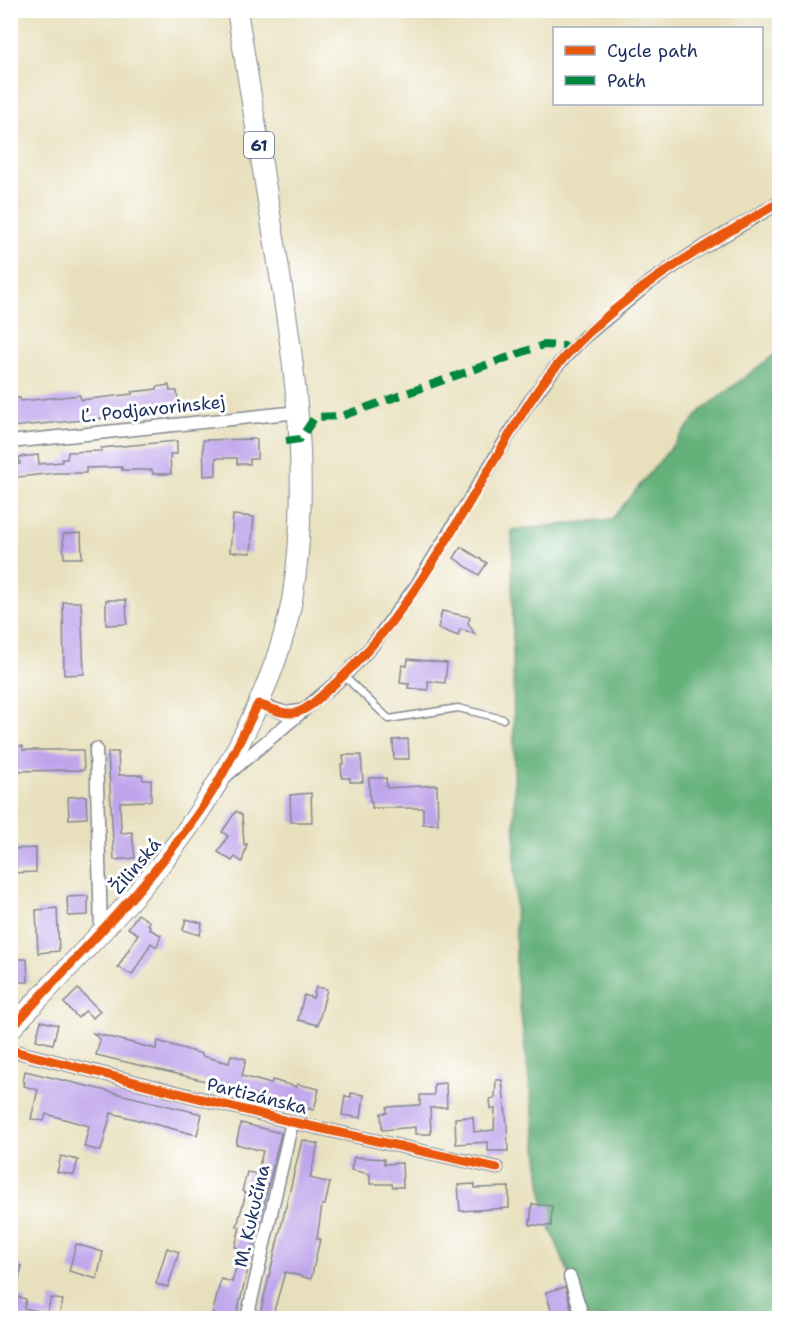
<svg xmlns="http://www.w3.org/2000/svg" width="790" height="1329" viewBox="0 0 790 1329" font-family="'Shantell Sans',sans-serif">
<rect width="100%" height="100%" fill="#fff"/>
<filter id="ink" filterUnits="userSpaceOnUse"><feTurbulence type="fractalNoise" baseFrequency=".0167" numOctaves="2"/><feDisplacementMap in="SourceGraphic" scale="12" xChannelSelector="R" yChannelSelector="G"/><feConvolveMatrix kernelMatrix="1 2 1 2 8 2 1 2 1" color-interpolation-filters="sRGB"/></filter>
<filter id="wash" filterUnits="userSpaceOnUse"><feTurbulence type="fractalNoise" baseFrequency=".008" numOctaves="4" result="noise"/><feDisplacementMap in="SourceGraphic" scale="24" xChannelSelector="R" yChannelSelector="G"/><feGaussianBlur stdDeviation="1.35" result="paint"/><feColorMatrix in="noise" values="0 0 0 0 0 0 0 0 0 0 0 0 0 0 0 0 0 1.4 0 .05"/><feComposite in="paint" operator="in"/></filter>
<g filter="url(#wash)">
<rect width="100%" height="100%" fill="#e8e0bd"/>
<path fill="#65b17a" stroke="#40706c" stroke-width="1.5" d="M779,351v967h-192l-42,-103 -29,-242 -4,-443 100,-11 89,-108z"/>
<g id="blocks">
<g fill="#bfa4eb">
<path d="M169,385l1,6h7l2,20 -169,16v-28l10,-1 1,3 59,-6 1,5 51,-6v-2l25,-3v-2z"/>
<path d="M257,439v20h-7v5h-13v-6h-21v17l-12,1 -1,-36z"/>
<path d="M177,441v13h-7l1,20h-18l-1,-4h-30v-3l-36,1v5h-31l-45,5v-13l10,-1 -1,-7 19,-2 1,9 23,-2v-3h5l1,-7 33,-1v-3z"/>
<path d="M233,515l21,2 -3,36 -21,-1z"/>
<path d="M81,533l1,25h-18l-1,-24z"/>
<path d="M461,547l26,16 -8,12 -25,-17z"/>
<path d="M106,600h20l1,24 -21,1z"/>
<path d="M63,602h18l3,72 -20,1z"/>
<path d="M442,611l28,6 -2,6 7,11 -15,-5 -2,7 -20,-8z"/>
<path d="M408,659l39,4 -2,20 -17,-2v9l-20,-2 1,-4 -9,-1 2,-18 5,1z"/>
<path d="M408,739l1,20h-15l-1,-19z"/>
<path d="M10,746h13v4h60l1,20 -74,1z"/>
<path d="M108,752h10l1,23h23l1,5h8v21l-31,1 1,31 11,-1 3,26 -21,2z"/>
<path d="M343,755h18l2,27h-13v-4h-8l-1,-14h3z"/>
<path d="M369,778h17l1,10 50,-3 1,39h-15v-16h-51v-6h-2z"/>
<path d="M311,793l1,29h-21l-1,-27z"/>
<path d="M86,796l1,22 -18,1 -1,-22z"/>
<path d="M236,811l6,4 2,30 3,-1 -5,18 -7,-5 -3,4 -14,-9 10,-16 -6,-4z"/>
<path d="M36,848v24l-26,1v-24z"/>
<path d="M88,896v19l-20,1 -1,-19z"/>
<path d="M57,908l2,43 -21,2 -2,-43z"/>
<path d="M138,914l12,8 -2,2 2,2 -1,3 12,6 -4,12 -6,-4 -19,32 -14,-8 20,-33 -10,-6z"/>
<path d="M186,919l16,4 -2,12 -17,-5z"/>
<path d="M10,959h17l1,23h-18z"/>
<path d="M316,987l11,2 -9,36 -20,-5 6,-25 9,3z"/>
<path d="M78,989l22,22 -7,7 -8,-7 -7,7 -14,-15z"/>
<path d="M41,1021l17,4 -5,19 -17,-4z"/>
<path d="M93,1033l63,16 2,-8 44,13v2l27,7 2,-8 15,4 -4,17 29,8 1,-4 25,7v-3l22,5 -5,21 -91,-23v-2l-127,-30 4,-15z"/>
<path d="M25,1071l177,43 -5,21 -86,-22 -10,38 -17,-4 5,-21 -43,-12 -2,7 -13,-2 7,-29 -14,-4 1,-4h-2z"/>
<path d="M496,1080h6l5,45 1,26h-20v-9l-32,2 -1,-26 18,-1 1,15 20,-2 1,-21h-4l-1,-10 5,-1z"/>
<path d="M446,1083l1,24 -17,1 1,26h-16v-7l-33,3 -1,-17h6v-6l33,-2v-10h14v-11z"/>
<path d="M351,1093l13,2 -3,23 -19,-3 3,-19 6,1z"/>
<path d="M241,1123l40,10 -45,185h-10l-14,-3 9,-36 11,3 7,-25 -3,-1 2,-8 -3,-1 5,-20 -3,-1 9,-33 -4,-2 5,-19 10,2 6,-23 -27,-7z"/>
<path d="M302,1140l16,4 -8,34 20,5 -5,22h-3l-5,34h3l-9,40 -26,-7 -13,46h-13z"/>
<path d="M61,1156l17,4 -4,15 -17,-3z"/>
<path d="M354,1157l30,2v5l18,-1 1,24h-10l-1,-3h-22v-10l-19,-4z"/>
<path d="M475,1184v4l34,-1v21l-49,3 -2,-26z"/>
<path d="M532,1204l20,2 -1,20 -21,-1z"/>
<path d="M76,1244l27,8 -6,27 -28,-8z"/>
<path d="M167,1248l12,4 -11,35 -12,-3z"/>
<path d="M10,1264l12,2 -7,29h-5z"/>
<path d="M565,1287l9,31h-21l-7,-26z"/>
<path d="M10,1295l16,4 -2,9 23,5 4,-15 12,2 -5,18h-38l-10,-2z"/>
</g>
</g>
</g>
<g filter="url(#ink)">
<use href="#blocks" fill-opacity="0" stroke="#82888e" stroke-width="1.5"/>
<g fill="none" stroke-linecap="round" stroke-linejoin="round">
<g stroke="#82888e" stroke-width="9">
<path id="service" d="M344,676l45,43 69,-11 45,11"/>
</g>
<g stroke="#82888e" stroke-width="15">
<g id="minor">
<path d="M10,442l289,-30"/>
<path d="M258,704l28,9 14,-2"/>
<path d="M96,749l5,182"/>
<path d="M228,774l116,-98 27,-29 46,-62 111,-181 26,-35 29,-31 66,-55 46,-31 85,-50"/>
<path d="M10,1050l282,72 205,46"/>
<path d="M570,1277l13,41"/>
<path d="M247,1318l45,-196"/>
</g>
</g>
<g stroke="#82888e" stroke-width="22">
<path id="primary" d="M10,1030c65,-72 138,-140 191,-221 39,-59 81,-145 92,-215 19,-123 0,-241 -20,-362 -12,-74 -24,-148 -36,-222"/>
</g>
<use href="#service" stroke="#fff" stroke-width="6"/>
<use href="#minor" stroke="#fff" stroke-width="12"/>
<use href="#primary" stroke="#fff" stroke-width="20"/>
<path stroke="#00873e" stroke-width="8" stroke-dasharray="15 8" stroke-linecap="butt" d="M286,441l14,-2 15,-22 27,-1 201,-71 21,1 13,12"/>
<g stroke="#fff" stroke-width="13">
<g id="cycleway">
<path d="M10,1030c64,-72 135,-139 189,-218 24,-34 41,-72 59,-108 12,4 27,12 40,8 11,-3 23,-16 32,-24 72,-63 118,-151 167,-232 18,-30 35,-61 57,-87 61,-72 145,-121 226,-167"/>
<path d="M10,1050l282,72 205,46"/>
</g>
</g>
<use href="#cycleway" stroke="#e8590c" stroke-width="9"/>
</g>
</g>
<g text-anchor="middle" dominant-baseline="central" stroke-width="6" stroke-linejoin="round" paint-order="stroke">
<rect fill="#fff" stroke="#5f6d8e" stroke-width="1.5" x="244" y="132" width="30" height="26" rx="4.5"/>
<g font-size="16" font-weight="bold" fill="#1b2f5e">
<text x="259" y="145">61</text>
</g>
<g font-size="18" fill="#1b2f5e" stroke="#fff">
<text transform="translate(153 409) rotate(-6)">Ľ. Podjavorinskej</text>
<text transform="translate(136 866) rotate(-50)">Žilinská</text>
<text transform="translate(257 1096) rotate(14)">Partizánska</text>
<text transform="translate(252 1216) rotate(-77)">M. Kukučína</text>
</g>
</g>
<rect width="790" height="1329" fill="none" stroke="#fff" stroke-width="36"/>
<rect x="553" y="27" width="210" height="78" fill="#ffffff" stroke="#a4acbf" stroke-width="1.5"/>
<rect x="565" y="46" width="30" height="9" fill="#e8590c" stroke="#a4acbf" stroke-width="1.5"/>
<text x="607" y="57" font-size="18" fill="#1b2f5e">Cycle path</text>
<rect x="565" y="76" width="30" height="9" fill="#00873e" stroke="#a4acbf" stroke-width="1.5"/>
<text x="607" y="87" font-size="18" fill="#1b2f5e">Path</text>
</svg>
